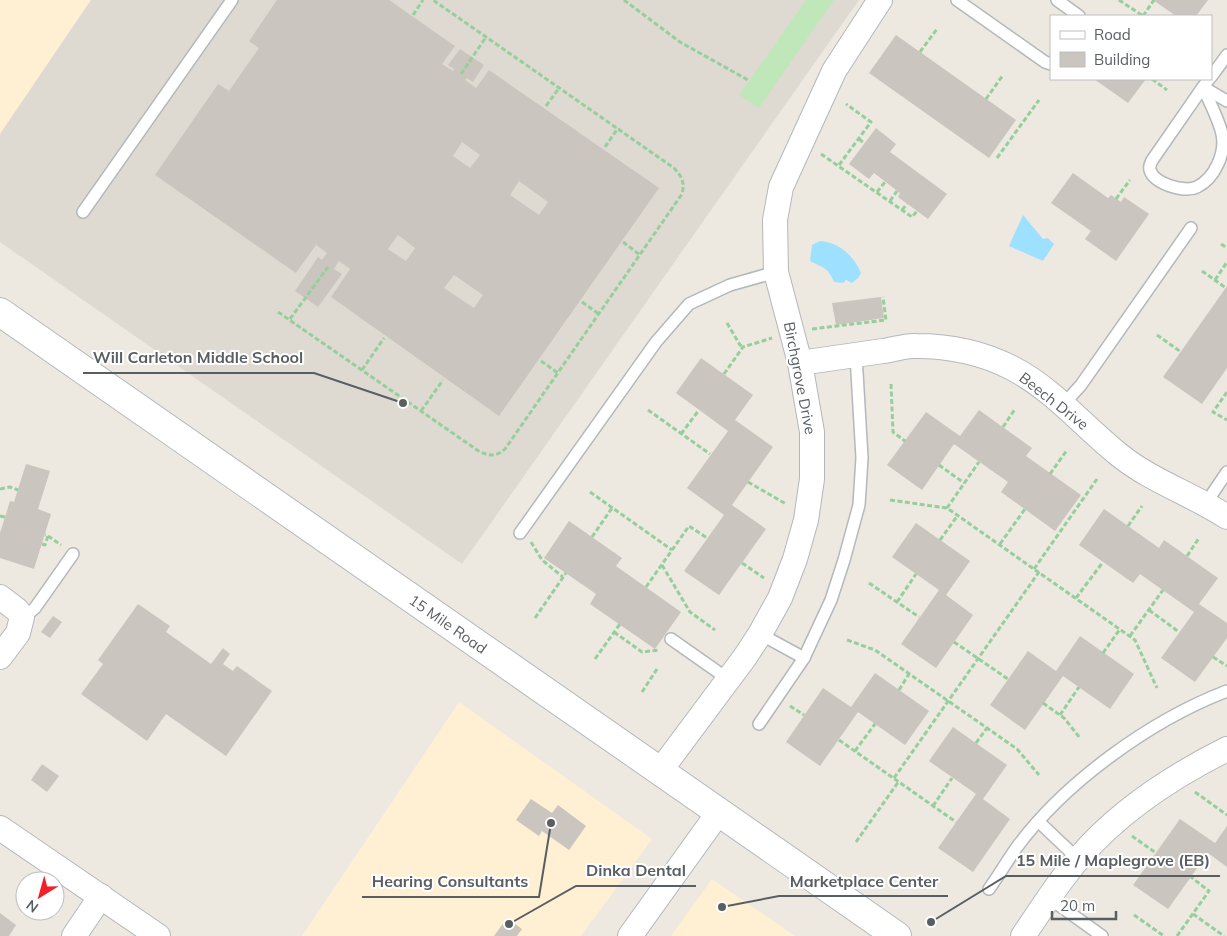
<svg xmlns="http://www.w3.org/2000/svg" width="1227" height="936" viewBox="0 0 1227 936" font-family="Mulish,sans-serif">
<rect width="100%" height="100%" fill="#ede9e0"/>
<g fill="#fff0d3">
<path d="M0,0h91l-91,134z"/>
<path d="M459,702l193,137 -71,97h-279z"/>
<path d="M712,879l83,57h-124z"/>
</g>
<path fill="#dfdad1" d="M91,0h768l-397,564 -462,-322v-108z"/>
<path fill="#c0e7ba" d="M806,0h28l-75,108 -20,-13z"/>
<g fill="#9ee0ff">
<path d="M1023,215l20,24 5,-1 6,6 -11,17 -34,-15z"/>
<path d="M820,241c19,1 34,15 41,32l-3,5 -6,5 -6,-3 -3,3 -9,-1c-6,-15 -11,-14 -24,-21l2,-16z"/>
</g>
<g fill="#cac5bf" fill-rule="evenodd">
<path d="M277,0h112l66,46 -13,18 11,7 1,-2 -6,-4 12,-16 24,16 -11,17 -6,-4 -2,2 11,8 13,-18 170,118 -160,228 -168,-119 19,-28 -11,-8 -5,8 8,5 -24,33 -23,-16 23,-34 4,3 5,-7 -11,-8 -20,28 -141,-98 63,-91 11,7 30,-43 -10,-7zM462,142l18,13 -10,13 -17,-12zM519,181l29,21 -9,13 -29,-20zM398,235l17,13 -9,13 -18,-12zM454,275l29,20 -9,13 -30,-20z"/>
<path d="M1153,0h55l-12,16h-20z"/>
<path d="M896,35l120,85 -27,38 -120,-85z"/>
<path d="M1094,79h52l-18,24z"/>
<path d="M876,128l20,16 -6,8 57,42 -19,25 -30,-22 2,-4 -26,-20 -5,6 -20,-15z"/>
<path d="M1073,173l35,25 3,-3 10,7 3,-5 25,17 -33,47 -31,-22 6,-8 -40,-28z"/>
<path d="M1227,286v82l-25,36 -39,-27z"/>
<path d="M881,297l3,21 -48,7 -4,-22z"/>
<path d="M701,358l52,37 -18,25 38,27 -41,58 34,24 -47,66 -35,-24 40,-56 -37,-27 41,-57 -52,-38z"/>
<path d="M979,410l53,38 -6,8 55,39 -26,36 -54,-39 7,-10 -54,-38 -32,46 -35,-25 39,-53 34,24z"/>
<path d="M26,464l24,7 -12,38 13,5 -17,55 -34,-11v-25l10,-32 4,1z"/>
<path d="M1104,509l55,39 5,-8 54,38 -19,26 28,19v15l-32,44 -34,-24 33,-46 -54,-38 -7,9 -54,-38z"/>
<path d="M569,521l53,37 -6,8 65,46 -26,37 -65,-45 6,-10 -52,-36z"/>
<path d="M916,523l54,38 -24,34 27,20 -37,53 -35,-24 38,-54 -47,-33z"/>
<path d="M138,604l32,22 -4,6 45,32 12,-16 7,6 -7,10 10,7 4,-5 35,25 -46,65 -60,-42 -19,27 -66,-47 22,-30 -5,-4z"/>
<path d="M53,616l9,6 -12,16 -9,-6z"/>
<path d="M1080,636l54,38 -24,35 -47,-33 -38,54 -35,-25 38,-54 28,20z"/>
<path d="M875,673l54,38 -24,34 -47,-33 -38,54 -34,-24 37,-54 28,19z"/>
<path d="M953,727l54,38 -24,34 27,20 -37,53 -35,-24 38,-54 -47,-33z"/>
<path d="M42,764l17,12 -12,16 -16,-12z"/>
<path d="M531,799l21,14 6,-8 28,21 -17,24 -27,-19 -3,5 -23,-16z"/>
<path d="M1180,819l35,24 12,-17v41l-19,-14 -40,56 -35,-24z"/>
<path d="M0,913l16,12 -7,11h-9z"/>
<path d="M507,918l15,11 -5,7h-23z"/>
</g>
<g fill="none" stroke-linecap="round" stroke-linejoin="round">
<g stroke="#b3b8bc" stroke-width="14">
<g id="lane">
<path d="M957,0l88,62 6,2"/>
<path d="M1057,0l22,16"/>
<path d="M1211,77l16,-22"/>
<path d="M1203,87c6,14 16,33 19,47 4,19 -7,44 -25,53 -12,6 -43,-3 -47,-17 -1,-4 1,-8 3,-11l50,-72 6,-8"/>
<path d="M1203,87l24,14"/>
<path d="M83,212l149,-212"/>
<path d="M1063,405l18,-20 110,-157"/>
<path d="M1206,503l21,-31"/>
<path d="M520,533l136,-191 33,-38 41,-19 46,-13"/>
<path d="M22,617l6,-3 7,-6 38,-54"/>
<path d="M760,634l44,24"/>
<path d="M671,639l57,40"/>
<path d="M759,724l45,-66 27,-58 13,-40 15,-55 3,-47 -6,-103"/>
<path d="M1039,822l39,37"/>
<path d="M989,889c10,-14 18,-28 28,-42 48,-65 134,-127 210,-156"/>
<path d="M1049,898l53,38"/>
</g>
</g>
<g stroke="#b3b8bc" stroke-width="26">
<g id="street">
<path d="M800,363c27,-4 55,-8 83,-12 11,-1 22,-6 33,-5 33,0 67,7 96,22 41,21 71,58 106,86 33,27 74,40 109,63"/>
<path d="M0,597l17,13 5,7 -4,16 -18,24"/>
<path d="M660,771l85,-114 15,-23 20,-36 15,-39 11,-39 6,-41v-47l-12,-69 -24,-91 -1,-52 6,-33 53,-116 46,-71"/>
<path d="M0,828l158,108"/>
<path d="M74,936l27,-40"/>
<path d="M630,936l89,-124"/>
<path d="M1023,936c18,-26 35,-54 56,-78 39,-46 94,-82 148,-109"/>
</g>
</g>
<g stroke="#b4b9be" stroke-width="30">
<path id="secondary" d="M0,312l897,624"/>
</g>
<g stroke="#96ce9e" stroke-width="3" stroke-dasharray="5 2.5" stroke-linecap="butt">
<path d="M624,0l56,42 68,38"/>
<path d="M1119,0l24,16"/>
<path d="M413,15l10,-15"/>
<path d="M1143,16l11,-16"/>
<path d="M920,52l17,-23"/>
<path d="M461,74l25,-37"/>
<path d="M1152,79l15,11"/>
<path d="M986,99l17,-24"/>
<path d="M546,106l13,-18"/>
<path d="M859,139l6,5"/>
<path d="M605,147l13,-19"/>
<path d="M821,154l91,63 5,-6"/>
<path d="M997,158l42,-58"/>
<path d="M839,165l32,-43 -25,-18"/>
<path d="M877,192l8,-10"/>
<path d="M1116,199l14,-19"/>
<path d="M890,201l7,-10"/>
<path d="M902,210l5,-6"/>
<path d="M623,242l17,13"/>
<path d="M1221,244l6,4"/>
<path d="M1202,271l24,17"/>
<path d="M1215,280l12,-18"/>
<path d="M582,302l17,12"/>
<path d="M278,312l202,140c10,4 16,5 25,-3l177,-255c3,-12 0,-17 -8,-26l-241,-168"/>
<path d="M290,319l38,-52"/>
<path d="M727,323l13,22 3,2"/>
<path d="M812,329l74,-9 -3,-23"/>
<path d="M1157,335l24,17"/>
<path d="M541,361l17,12"/>
<path d="M362,370l22,-32"/>
<path d="M724,374l19,-27 29,-9"/>
<path d="M891,384l2,48 12,9"/>
<path d="M1227,392l-14,20 14,8"/>
<path d="M648,410l62,44"/>
<path d="M421,411l22,-31"/>
<path d="M1003,427l12,-18"/>
<path d="M681,434l18,-24"/>
<path d="M939,465l25,18"/>
<path d="M1050,474l17,-24"/>
<path d="M748,482l38,22"/>
<path d="M0,489l10,-2 8,3"/>
<path d="M590,492l82,58"/>
<path d="M890,500l57,8 188,132 22,48"/>
<path d="M947,508l32,-46"/>
<path d="M0,516l5,1"/>
<path d="M1128,526l14,-20"/>
<path d="M48,536l13,9"/>
<path d="M592,537l20,-29"/>
<path d="M940,540l18,-25"/>
<path d="M531,542l11,18 21,17"/>
<path d="M42,544l3,1 3,-9 -3,-1"/>
<path d="M1000,544l25,-35"/>
<path d="M1187,556l12,-18"/>
<path d="M742,563l22,15"/>
<path d="M662,565l28,47 25,18"/>
<path d="M1034,569l63,-90"/>
<path d="M869,583l50,34"/>
<path d="M646,587l43,-61 18,12"/>
<path d="M1076,598l27,-36"/>
<path d="M897,602l19,-28"/>
<path d="M1149,610l30,22"/>
<path d="M535,618l31,-45"/>
<path d="M614,632l28,20 17,-2"/>
<path d="M1130,636l33,-46"/>
<path d="M847,640l28,10 112,78 30,21 22,26"/>
<path d="M954,642l54,37"/>
<path d="M1103,653l17,-24"/>
<path d="M1213,657l14,9"/>
<path d="M595,659l25,-35"/>
<path d="M899,690l10,-16"/>
<path d="M642,692l15,-23"/>
<path d="M1043,703l21,15 16,20"/>
<path d="M790,706l14,9"/>
<path d="M1060,715l19,-28"/>
<path d="M839,740l117,82"/>
<path d="M976,743l11,-15"/>
<path d="M855,751l20,-27"/>
<path d="M894,778l145,-206"/>
<path d="M1195,792l32,23"/>
<path d="M933,806l19,-28"/>
<path d="M1132,836l24,17"/>
<path d="M856,842l43,-61"/>
<path d="M1193,914l31,22"/>
<path d="M1134,915l30,21"/>
<path d="M1177,936l32,-45 -18,-14"/>
</g>
<use href="#lane" stroke="#fff" stroke-width="11"/>
<use href="#street" stroke="#fff" stroke-width="24"/>
<use href="#secondary" stroke="#fff" stroke-width="28"/>
</g>
<g text-anchor="middle" dominant-baseline="central" stroke-width="4" stroke-linejoin="round" paint-order="stroke">
<g font-size="15" fill="#595e62" stroke="#fff">
<text transform="translate(800 378) rotate(79)">Birchgrove Drive</text>
<text transform="translate(1054 401) rotate(38)">Beech Drive</text>
<text transform="translate(448 624) rotate(35)">15 Mile Road</text>
</g>
</g>
<path fill="none" stroke="#595e62" stroke-width="2" d="M403 403L314 373H83M931 922L1006 876H1220M509 924L576 886H696M722 907L779 896H948M551 823L539 897H362"/>
<g fill="#595e62" stroke="#fff" stroke-width="2">
<circle cx="403" cy="403" r="5"/>
<circle cx="931" cy="922" r="5"/>
<circle cx="509" cy="924" r="5"/>
<circle cx="722" cy="907" r="5"/>
<circle cx="551" cy="823" r="5"/>
</g>
<g font-size="16" text-anchor="middle" font-weight="bold" fill="#595e62" stroke="#fff" stroke-width="4" stroke-linejoin="round" paint-order="stroke">
<text x="198" y="363">Will Carleton Middle School</text>
<text x="1113" y="866">15 Mile / Maplegrove (EB)</text>
<text x="636" y="876">Dinka Dental</text>
<text x="864" y="887">Marketplace Center</text>
<text x="450" y="887">Hearing Consultants</text>
</g>
<rect x="1050" y="15" width="162" height="65" fill="#ffffff" stroke="#bdbfc0"/>
<rect x="1060" y="31" width="25" height="8" fill="#ffffff" stroke="#bdbfc0"/>
<text x="1094" y="40" font-size="15" fill="#595e62">Road</text>
<rect x="1060" y="52" width="25" height="15" fill="#cac5bf" stroke="#bdbfc0"/>
<text x="1094" y="65" font-size="15" fill="#595e62">Building</text>
<g transform="translate(40 896) rotate(217)"><circle r="24" fill="#ffffff" stroke="#bdbfc0"/>
<path d="M0-4L9 19L0 12L-9 19Z" fill="#f32029"/>
<text y="-8" font-size="14" font-weight="bold" text-anchor="middle" fill="#595e62">N</text>
</g>
<path d="M1052 911v8h64v-8" fill="none" stroke="#595e62" stroke-width="2.5"/>
<text x="1060" y="911" font-size="15" fill="#595e62" stroke="#ffffff" stroke-width="4" paint-order="stroke">20 m</text>
</svg>
